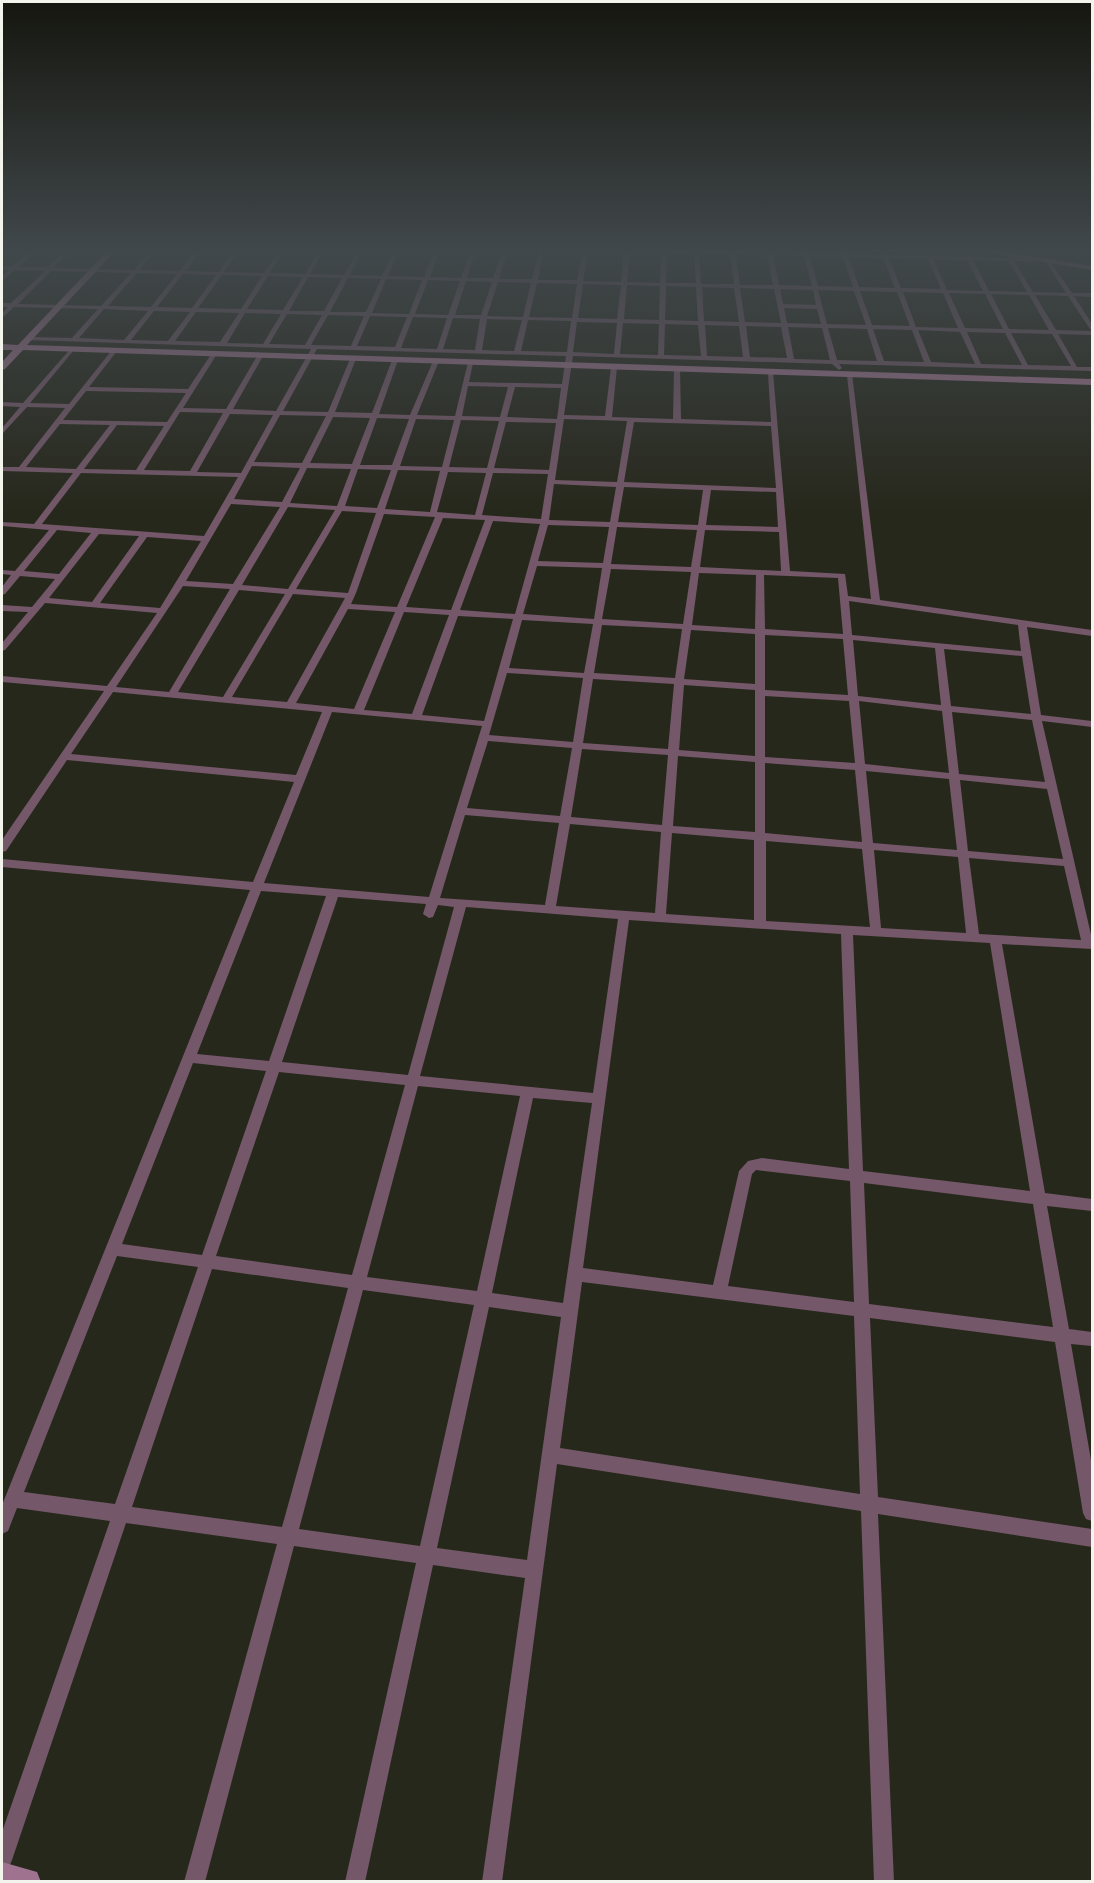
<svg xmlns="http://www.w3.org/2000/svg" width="1094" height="1883" viewBox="0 0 1094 1883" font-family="'Libre Baskerville',serif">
<rect width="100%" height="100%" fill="#27281c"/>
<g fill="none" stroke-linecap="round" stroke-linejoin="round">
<path fill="#745869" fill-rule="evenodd" d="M32,249h6l-19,18h29l19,-18h5l-18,19 80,2 18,-21h5l-17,21 40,1 17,-22h5l-16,22 33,1 16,-23h5l-16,23 40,1 16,-24h4l-14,24 35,1 15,-25h4l-14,25 34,1 15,-26h4l-13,26 32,1 12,-27h5l-11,27 36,1 11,-28h5l-10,28 31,1 10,-29h5l-9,29h26l10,-29h5l-9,30h33l7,-30h5l-6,31h39l6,-31h115l31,2 1,-2h4l1,2 32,1v-3h4l1,3 31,1v-4h4l2,4 33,1 -1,-4 4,-1 3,5 34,1 -2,-5 4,-1 4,6 38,1 -3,-7h5l4,7 33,1 -4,-8h5l5,8 36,1 -2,-3 3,-2 4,5 28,1 -2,3 -24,-1 19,31 33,1 -20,-31 3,-2 23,33h20v4l-18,-1 18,28v6l-2,-1 -22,-33 -33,-1 21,35 36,1v4l-34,-1 19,33h15v4l-253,-7 3,4 -3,2 -7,-6 -259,-8 -9,59 41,1 6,-49 3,-2 3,2 -5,50 61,2 1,-50 3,-2 3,2 1,50 90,3 -3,-49 5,-1 17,199 55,3 3,22 23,3 -24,-224 5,-1 28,226 212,30v6l-65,-9 14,88 51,6v6l-50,-6 50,218v10l-90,-5 43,249 47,6v12l-45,-5 22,123 23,3v14l-21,-2 21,122v55l-6,-2 -3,-6 -28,-171 -185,-24 8,179 214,32v18l-214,-33 16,368h-20l-13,-371 -304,-47 -55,418h-20l43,-304 -92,-13 -68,317h-20l71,-319 -122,-17 -89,336h-21l93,-338 -151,-21 -114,337 -3,7 -7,3v-38l108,-311 -93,-13 -9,23 -6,3v-29l248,-615 -248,-23v-8l251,23 41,-100 -227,-22 -61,91 -4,1v-12l102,-149 -102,-9v-6l105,10 50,-73 -112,-10 -40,47 -3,1v-8l26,-31 -26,-1v-6l30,2 23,-28 -35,-3 -15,18 -3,1v-8l9,-12 -9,-1v-4l13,1 34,-41 -47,-4v-4l32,2 39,-51 -71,-2v-4h17l46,-59 -38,-1 -25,27v-6l18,-21 -18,-1v-4l21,1 49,-56 3,2 -1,1 -44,53 39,1 43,-54 5,1 -28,36 99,2 24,-36 2,-1 3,2 -34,54 43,1 31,-53 3,-2 3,2 -30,53 43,2 35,-62 -284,-9v-2l2,-1 43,1 26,-29 -84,-2 -12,11v-5l6,-6h-6v-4h9l34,-32 -30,-1 -13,11v-5l7,-6h-7v-4l10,1zM588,251l36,1 -3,30 -38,-1zM630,252l31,1 -1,30 -33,-1zM667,253h27l2,30h-30zM699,253l31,1 4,30h-33zM736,254l31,1 6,30h-33zM773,255l31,1 8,30 -33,-1zM810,256l33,1 10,30 -35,-1zM849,257l34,1 12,30 -36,-1zM889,258l39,1 13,30 -40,-1zM933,259l34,1 16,31 -36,-1zM973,260l36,1 18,31 -38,-1zM51,271l80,2 -30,33 -83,-2zM137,273l40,1 -26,33 -43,-1zM183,274l33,1 -24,33 -35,-1zM222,275l40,1 -21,33 -43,-1zM268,276l35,1 -20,33 -36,-1zM308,277l34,1 -18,33h-35zM348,278l33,1 -15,33h-36zM386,279l36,1 -13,34 -37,-1zM428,280l32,1 -12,34 -33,-1zM466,281l26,1 -11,33h-26zM498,282l33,1 -8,34 -36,-1zM537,283l40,1 -5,34 -43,-1zM583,284l38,1 -4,34 -39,-1zM627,285l33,1 -1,34 -35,-1zM666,286l30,1 2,34 -33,-1zM702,287l32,1 5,34 -35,-1zM740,288l34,1 7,34 -36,-1zM780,289l33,1 3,15 -33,-1zM818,290l36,1 12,34 -39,-1zM860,291l37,1 13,34 -38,-1zM903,292l40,1 15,35 -42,-1zM949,293l36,1 18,35 -38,-1zM991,294l38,1 20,35 -40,-1zM784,308l33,1 4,15 -34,-1zM104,309l44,2 -24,29 -45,-2zM154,311l36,1 -22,29 -37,-1zM196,312l43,1 -19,29 -45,-1zM245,313l36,1 -18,30 -36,-1zM287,314l35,1 -17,30 -36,-1zM328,315l36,1 -13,30 -40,-1zM370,316l37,1 -12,30 -38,-1zM413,317l34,1 -10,31 -36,-1zM453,318l27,1 -5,31 -32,-1zM487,319l35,1 -8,31 -32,-1zM528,320l43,1 -4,31 -46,-1zM577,322l40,1 -3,31 -41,-2zM623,323l36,1 -1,31 -38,-1zM665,324l33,1 3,31 -37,-1zM705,325l34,1 4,31 -36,-1zM746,326l35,1 6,31 -37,-1zM788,327l34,1 8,32 -36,-1zM828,328l39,1 10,32 -40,-1zM873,329l39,1 12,32 -40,-1zM918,330l42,2 15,32 -44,-2zM967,332l38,1 17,32 -41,-1zM1011,333l41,1 19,32 -43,-1zM317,349l249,7 -4,28 -93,-2 4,-19 -5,-1 -13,54 -38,-1 22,-54 -3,-2 -3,2 -23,54 -31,-1 19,-54 -3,-2 -3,2 -20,53 -37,-1 21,-53 -3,-2 -3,2 -22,53 -45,-1zM468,386l40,1 -8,30 -38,-1zM515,387l46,1 -4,31 -50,-2zM86,391l100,2 -19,29 -104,-2zM180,412l43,1 -33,58 -46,-1zM230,414l43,1 -32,58 -44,-1zM280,415l46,1 -24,47 -48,-1zM333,417l37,1 -18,46 -42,-1zM377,418l32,1 -17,46h-32zM416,419l38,1 -12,47 -42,-1zM564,419l63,2 -10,61 -62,-2zM461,420l38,1 -12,47 -38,-1zM506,422l50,1 -7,47 -55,-2zM634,422l137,4 5,62 -152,-6zM60,424l50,1 -34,44 -50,-2zM117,425l47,1 -28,44 -52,-1zM252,466l48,2 -18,34 -48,-3zM307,468l44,1 -14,37 -47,-3zM358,469l33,1 -14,38 -32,-2zM398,470l42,1 -10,41 -45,-3zM448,472l38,1 -11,42 -38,-3zM81,473l157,4 -34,59 -162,-12zM493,473l55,1 -7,45 -59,-4zM554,484l62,3 -6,35 -61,-2zM624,487l79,3 -5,35 -80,-3zM711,490l65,2 2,35 -72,-2zM231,504l49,3 -47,77 -47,-3zM288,507l47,3 -47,79 -46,-4zM342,511l34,2 -28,80 -52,-4zM384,514l51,3 -38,90 -46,-3 5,-11zM443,518l42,2 -34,90 -45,-3zM493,521l47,3 -25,90 -55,-4zM548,525l61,2 -6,36 -65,-2zM617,527l80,3 -6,37 -80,-3zM57,530l34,3 -32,41 -35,-3zM705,530l74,2 2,39 -81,-4zM99,534l40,2 -47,66 -43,-4zM147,537l54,4 -41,67 -60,-5zM537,566l65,2 -8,51 -71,-5zM611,569l80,3 -8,52 -81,-5zM699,573l57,2 -1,54 -63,-4zM764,575l74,3 5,56 -78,-5zM183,586l47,3 -61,103 -53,-5zM239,590l46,4 -62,103 -45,-5zM293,594l52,4 -58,104 -55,-5zM849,601l169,24 3,26 -169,-16zM348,609l47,3 -41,97 -58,-6zM404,612l45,3 -37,99 -48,-4zM458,616l55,3 -29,102 -62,-6zM522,620l71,4 -9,49 -75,-5zM602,625l80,4 -7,49 -81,-5zM691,630l64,4v50l-71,-5zM765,635l78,4 5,56 -83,-5zM853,640l82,8 6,57 -83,-9zM944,649l78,7 9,58 -80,-8zM507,673l76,5 -10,64 -84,-7zM593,679l81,5 -6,65 -85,-6zM684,685l71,5v66l-76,-6zM113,692l209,20 -26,63 -225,-21zM765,696l84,5 6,62 -90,-6zM859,701l83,10 7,62 -84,-9zM332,712l150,14 -53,171 -165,-14zM952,712l80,8 13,62 -86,-8zM488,741l84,7 -12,68 -93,-8zM582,749l86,6 -6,70 -91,-8zM678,756l77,6v70l-82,-6zM765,763l90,7 7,72 -97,-9zM866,771l83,8 8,71 -84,-7zM960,780l87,9 16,70 -95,-8zM465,815l94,8 -14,82 -105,-7zM570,824l91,8 -6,81 -99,-7zM672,833l82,7v80l-88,-6zM766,841l96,8 8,78 -104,-6zM874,850l84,7 8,76 -85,-5zM969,858l95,8 17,74 -102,-6zM261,891l65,5 -57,165 -72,-7zM338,897l88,7 -3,10 6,4 4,-1 5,-12 16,2 -46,168 -126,-13zM466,907l152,12 -25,174 -173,-17zM629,920l212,14 8,235 -87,-11 -14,3 -9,10 -26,114 -130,-17zM853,935l137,8 40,248 -167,-20zM193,1063l73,8 -64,184 -80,-11zM279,1072l126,13 -53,190 -136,-19zM418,1086l102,10 -43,195 -110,-14zM533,1098l59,5 -29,200 -71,-10zM756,1170l94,11 4,121 -126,-16 24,-112zM864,1183l169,21 20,123 -184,-23zM117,1256l81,11 -83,237 -91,-12zM212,1269l136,19 -66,239 -150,-20zM582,1282l272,34 6,178 -300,-46zM363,1290l111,15 -54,241 -121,-17zM489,1307l72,10 -34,243 -90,-12z"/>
<g fill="#9f738f" fill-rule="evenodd">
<path d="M109,249h8l-90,96 1065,34v6l-1069,-35 -18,19 -3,1v-8l11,-12h-11v-6l16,1z"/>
<path d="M966,249h16l110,17v4z"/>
<path d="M2,1862l35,10 4,10h-39z"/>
</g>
</g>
<linearGradient id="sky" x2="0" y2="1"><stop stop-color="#15160f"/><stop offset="0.49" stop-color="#41484b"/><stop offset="1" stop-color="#41484b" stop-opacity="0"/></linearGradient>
<rect width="1094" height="512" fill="url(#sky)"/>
<rect width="1094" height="1883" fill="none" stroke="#f3f4ec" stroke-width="6"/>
</svg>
